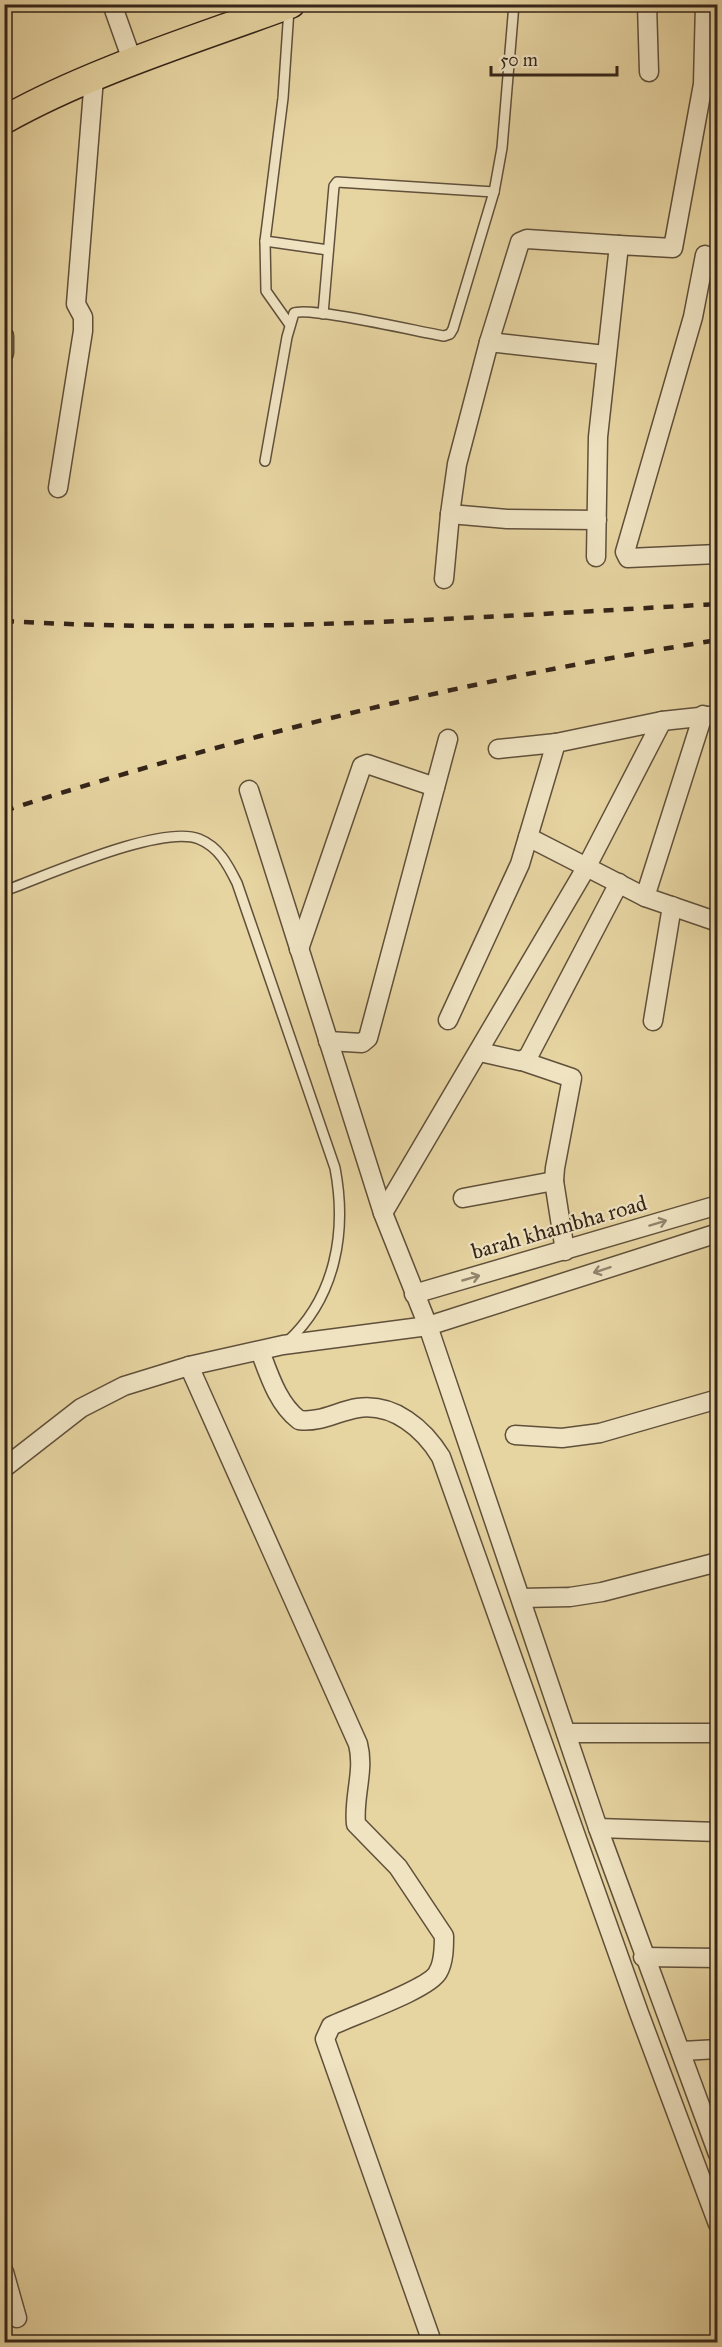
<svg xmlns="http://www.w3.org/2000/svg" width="722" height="2347" viewBox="0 0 722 2347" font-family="'IM FELL Great Primer',serif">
<rect width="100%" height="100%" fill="#e6d4a1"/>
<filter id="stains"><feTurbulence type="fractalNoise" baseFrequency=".00333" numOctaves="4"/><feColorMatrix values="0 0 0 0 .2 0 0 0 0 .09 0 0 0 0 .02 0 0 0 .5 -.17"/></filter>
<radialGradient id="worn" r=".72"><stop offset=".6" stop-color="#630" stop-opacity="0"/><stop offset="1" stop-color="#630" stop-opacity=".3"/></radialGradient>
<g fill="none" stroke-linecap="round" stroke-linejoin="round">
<g stroke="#60503b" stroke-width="12">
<g id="service">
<path d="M289,9l-6,89 -18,143 63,9"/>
<path d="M265,241l1,50 24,34"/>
<path d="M323,314l11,-128 3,-4 157,10"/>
<path d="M265,461l22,-124 7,-24c15,-7 126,19 150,23l6,-2 3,-5 41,-137 8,-44 12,-144"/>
<path d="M4,891c42,-15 157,-67 195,-52 20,8 29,26 38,44l98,285c12,63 1,129 -48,174"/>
</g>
</g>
<g stroke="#60503b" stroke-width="21">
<g id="minor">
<path d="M112,4l21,59"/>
<path d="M647,4l2,68"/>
<path d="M705,255l-12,62 -68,235 3,6 90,-4"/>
<path d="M4,336v17"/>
<path d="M489,342l-32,122 -7,50 57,5 90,1"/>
<path d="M605,355l-116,-13 31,-100 7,-3 92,6"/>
<path d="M58,488l25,-157v-14l-7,-13 18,-226"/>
<path d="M596,557l2,-120 21,-192 54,3 30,-164 2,-80"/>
<path d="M444,579l6,-65"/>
<path d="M703,715l-58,182 73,25"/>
<path d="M662,721l56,-6"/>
<path d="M498,749l58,-6"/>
<path d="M249,790l134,423 45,113 170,502 120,326"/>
<path d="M528,837l117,60"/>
<path d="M299,949l63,-183 5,-2 68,23"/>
<path d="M653,1021l19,-115"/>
<path d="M328,1041l34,2 6,-5 80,-299"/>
<path d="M480,1052l40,9 8,-4 91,-174"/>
<path d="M522,1061l50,17 -17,90 -1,13 11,70"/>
<path d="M463,1198l91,-17"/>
<path d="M383,1213l203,-345 76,-147 -106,22 -36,121 -72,156"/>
<path d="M414,1294l304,-89"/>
<path d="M260,1351c9,24 18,53 39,69 21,3 39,-9 59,-12 36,-5 66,21 83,49l198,556 79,211"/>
<path d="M189,1366l169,378c7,27 -5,53 -2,80l42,43 46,69c0,11 0,26 -6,36 -8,17 -87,44 -107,54l-6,13 107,303"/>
<path d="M515,1435l47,3 38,-5 118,-34"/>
<path d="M4,1468l77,-60 43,-22 65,-20 94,-21 145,-19 290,-93"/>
<path d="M521,1598l49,-1 32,-5 116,-30"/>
<path d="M566,1733h152"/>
<path d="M598,1828l120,4"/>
<path d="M643,1957l75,1"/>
<path d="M682,2051l36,-2"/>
<path d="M4,2272l13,46"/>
</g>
</g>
<g stroke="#342419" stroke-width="30">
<path id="primary" d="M4,120c87,-49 193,-81 287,-116"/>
</g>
<use href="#service" stroke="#efe3c2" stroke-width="9"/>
<use href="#minor" stroke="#efe3c2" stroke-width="18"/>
<use href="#primary" stroke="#e6d4a1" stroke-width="27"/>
<g stroke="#342419" stroke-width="4.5" stroke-dasharray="10 10" stroke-linecap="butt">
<path d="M4,621c238,14 476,-4 714,-17"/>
<path d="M4,811c233,-75 471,-133 714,-171"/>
</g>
</g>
<defs><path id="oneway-shaft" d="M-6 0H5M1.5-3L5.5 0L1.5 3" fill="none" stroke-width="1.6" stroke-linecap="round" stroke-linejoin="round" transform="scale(1.5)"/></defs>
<g stroke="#92846e">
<use href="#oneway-shaft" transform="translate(658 1223) rotate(-17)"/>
<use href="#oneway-shaft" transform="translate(602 1270) rotate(162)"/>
<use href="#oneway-shaft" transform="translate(471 1278) rotate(-16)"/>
</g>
<g text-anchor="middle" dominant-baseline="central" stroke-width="4.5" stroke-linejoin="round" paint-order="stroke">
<g font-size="22" fill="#342419" stroke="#efe3c2">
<text transform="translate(559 1227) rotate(-16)">barah khambha road</text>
</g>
</g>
<rect width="722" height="2347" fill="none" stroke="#e6d4a1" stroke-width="24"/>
<rect x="6" y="6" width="710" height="2335" fill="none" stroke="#342419" stroke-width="3"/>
<rect x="12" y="12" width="698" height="2323" fill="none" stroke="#342419" stroke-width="1.5"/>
<path d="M491 66v9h126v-9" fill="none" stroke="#342419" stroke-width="3"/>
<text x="500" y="66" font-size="18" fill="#342419" stroke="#efe3c2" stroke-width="4.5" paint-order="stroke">50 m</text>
<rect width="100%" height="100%" filter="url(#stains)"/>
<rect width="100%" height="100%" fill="url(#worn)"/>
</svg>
